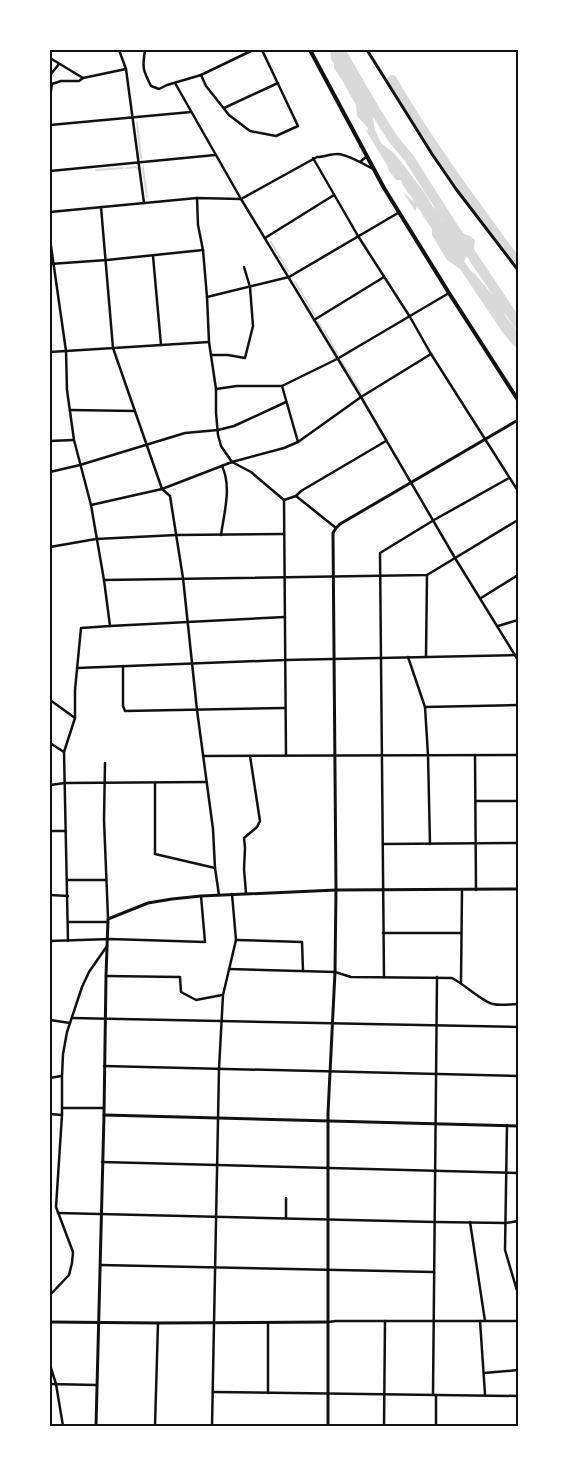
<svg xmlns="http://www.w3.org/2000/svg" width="568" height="1476" viewBox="0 0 568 1476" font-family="Helvetica,sans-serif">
<rect width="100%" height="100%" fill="#fff"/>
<path fill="#d9d9d9" d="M330,50h10l9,25 21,30 2,8 3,17 6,13 14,11 29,38 9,15 6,5 3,8 20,13 8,3 5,4 -1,9 -7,7 -3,5 7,10 4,3 26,31 5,12 12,15v22l-1,-5 -14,-16 -43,-64 -13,-9 -15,-25v-6l-9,-13 -3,-6 -3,-3 -2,4 -12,-19 11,10c-3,-8 -11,-13 -13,-22h-5l-7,-9 -2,-6 -22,-36 3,2v-3l-11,-12 -1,-11 -14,-25 -8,-12v-4l-3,-5z"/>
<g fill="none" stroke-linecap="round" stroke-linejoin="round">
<g stroke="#d9d9d9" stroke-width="2">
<path d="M137,123l4,35"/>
<path d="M126,168l10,-1 2,2"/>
<path d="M143,168l4,29"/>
<path d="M96,170l27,-2"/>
<path d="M271,242l17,29"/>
<path d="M295,282l21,35"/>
<path d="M318,322l4,6"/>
<path d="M324,330l14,25"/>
<path d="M342,362l19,30"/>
</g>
<g stroke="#d9d9d9" stroke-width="10">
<path d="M340,50l36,62 17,27 16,19 40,63 69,103"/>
<path d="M392,80c37,64 82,124 126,184"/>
</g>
<g stroke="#111" stroke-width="2.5">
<path d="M119,50l7,19 18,134"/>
<path d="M145,50c-3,18 -2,20 6,36l8,3 8,-4 34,-10 52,-25"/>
<path d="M515,50l3,1"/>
<path d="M50,58l33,20 43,-9"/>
<path d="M201,75l5,11 23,29 21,16 26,5 22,-10 -36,-76"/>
<path d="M50,79l1,-5 8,-10"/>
<path d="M175,83l66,116 120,198 94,161 63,102"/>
<path d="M52,84l9,-3h18l4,-3"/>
<path d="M50,97l2,-13"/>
<path d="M224,108l54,-25"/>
<path d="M50,125l141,-13"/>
<path d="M313,158l45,78 52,81 21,37 87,137"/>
<path d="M360,162l13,7"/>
<path d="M50,171l165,-16"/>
<path d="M197,198l1,27 5,25 4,47 2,45 7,47v24l2,22 3,11 11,16 52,-14 14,-6 63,-45 70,-43"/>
<path d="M101,207l12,141 49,141 8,7 13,82 14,132 16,119 2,39 4,27"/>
<path d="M50,212l147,-14 44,1 76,-42c7,0 13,-3 20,-3 8,0 16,5 23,8l6,-5"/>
<path d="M265,238l69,-43"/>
<path d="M50,239l16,112 1,39 7,50 17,65 13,75 6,46 -29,2 -6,62v28l-11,34 4,189"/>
<path d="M153,256l8,89"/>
<path d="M50,264l57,-4 96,-10"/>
<path d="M207,297l82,-20 109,-64"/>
<path d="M314,320l70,-43"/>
<path d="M50,352l159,-10"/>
<path d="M212,355h16l17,3 8,-32 -3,-39 -6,-20"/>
<path d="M216,389l21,-3h45"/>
<path d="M70,410l65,1"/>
<path d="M50,441l23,-1"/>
<path d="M298,442l-16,-56 55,-27 112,-66"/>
<path d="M50,472l30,-7 105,-32 33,-3 16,-4 52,-24"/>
<path d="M296,496l5,-5 85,-50"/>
<path d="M91,505l71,-16 70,-27 19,10 33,28"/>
<path d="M221,535c3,-22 11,-48 1,-69"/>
<path d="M50,547l46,-8 80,-4 107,-1"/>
<path d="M104,580l323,-5 91,-55"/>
<path d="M481,598l37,-23"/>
<path d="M110,626l175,-9"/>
<path d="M498,626l20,-6"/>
<path d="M426,656l1,-81"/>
<path d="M408,657l17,50 3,48 2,89"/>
<path d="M123,666v40l2,5 160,-3"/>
<path d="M77,668l208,-8 233,-5"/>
<path d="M50,700l25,18"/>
<path d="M425,707l93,-2"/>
<path d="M50,743l14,9"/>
<path d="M286,755l-2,-255 12,-4 40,32"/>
<path d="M475,755l1,135"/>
<path d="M203,756l315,-1"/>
<path d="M105,763l-1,57 4,98"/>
<path d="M155,783v71l60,14"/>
<path d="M50,785l15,-2 141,-1"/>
<path d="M476,801h42"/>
<path d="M50,831h16"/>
<path d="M383,844l135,-1"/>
<path d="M68,880h38"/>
<path d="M246,893l-2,-24 1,-21 -1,-10 13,-11 3,-6 -10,-65"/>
<path d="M50,895l18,1"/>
<path d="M68,922h39"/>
<path d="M383,933h78"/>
<path d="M236,940l66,2 1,29"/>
<path d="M50,941l60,-2 95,3 -4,-46"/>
<path d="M229,969l106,3 16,5 101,1c12,6 31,24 41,26 8,2 17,0 25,0"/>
<path d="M106,976l74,1 1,15 15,8 26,-5"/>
<path d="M384,977l-4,-424 54,-33 75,-42"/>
<path d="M461,982l1,-92"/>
<path d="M72,1018l446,9"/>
<path d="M50,1020l20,3"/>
<path d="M104,1066l414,10"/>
<path d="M50,1078l11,-2"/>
<path d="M62,1108h41"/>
<path d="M50,1114l12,1"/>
<path d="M507,1125l-2,125 13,44"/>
<path d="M102,1162l416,11"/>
<path d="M58,1213l377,9 71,1 12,-2"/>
<path d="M286,1218v-20"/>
<path d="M470,1222l15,99"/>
<path d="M100,1265l334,7"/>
<path d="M50,1295l19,-20 3,-12 1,-11 -17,-45 6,-92v-39l1,-22 4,-22 15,-45 7,-15 18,-26"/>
<path d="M480,1321l5,73"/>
<path d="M328,1322l8,-1h182"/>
<path d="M268,1323v70"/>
<path d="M50,1365l6,19 7,42"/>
<path d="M484,1373l34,-3"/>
<path d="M50,1384l46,1"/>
<path d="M213,1392l305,4"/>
<path d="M433,1395l4,-418"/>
<path d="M155,1426l3,-103"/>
<path d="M212,1426l7,-357 4,-74 13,-55 -4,-46"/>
<path d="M384,1426l1,-105"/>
<path d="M436,1426v-31"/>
</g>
<g stroke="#111" stroke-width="3">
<path d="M367,50l65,104 24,35 62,81"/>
<path d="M104,1115l414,11"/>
<path d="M50,1322l108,1 170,-1"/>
<path d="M96,1426l8,-311 2,-139 2,-57 40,-16 24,-4 29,-3 135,-6 182,-1"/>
<path d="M328,1426v-313l7,-141 1,-82 -3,-357 3,-5 4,-4 178,-104"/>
</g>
<path stroke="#111" stroke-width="4" d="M310,50l74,138 65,105 69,107"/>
</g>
<rect width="568" height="1476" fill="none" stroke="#ffffff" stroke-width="102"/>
<rect x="51" y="51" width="466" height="1374" fill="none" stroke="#111" stroke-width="2"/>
</svg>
